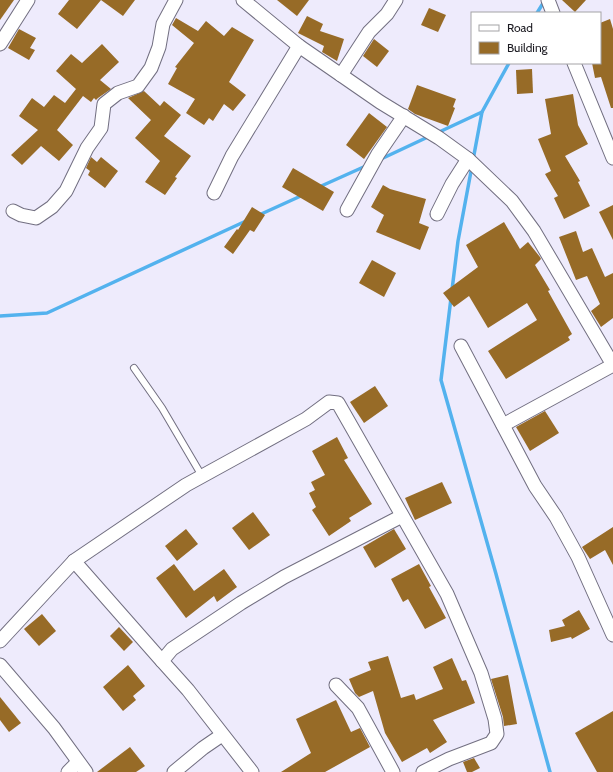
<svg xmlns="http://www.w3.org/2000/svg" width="613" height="772" viewBox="0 0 613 772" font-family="Cabin,sans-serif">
<rect width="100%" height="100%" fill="#eeebfc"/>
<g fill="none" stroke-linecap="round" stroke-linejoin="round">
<g stroke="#53b2ee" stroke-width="3.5">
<path d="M537,13l8,-13"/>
<path d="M437,133l45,-21"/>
<path d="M381,159l49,-23"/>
<path d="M473,160l9,-48 27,-49"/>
<path d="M319,187l49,-22"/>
<path d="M259,215l44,-20"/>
<path d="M452,290l6,-49 14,-75"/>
<path d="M451,298l-10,82 55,194 54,198"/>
<path d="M0,316l47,-3 199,-92"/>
</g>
</g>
<g fill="#976b27">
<path d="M0,0h14l-14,20z"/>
<path d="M69,0h66l-12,16 -22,-16 -24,29 -19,-15z"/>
<path d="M277,0h32l-12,16z"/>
<path d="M562,0h24l-11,12z"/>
<path d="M429,8l17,7 -8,17 -17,-7z"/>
<path d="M307,16l16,8 -3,7 24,8 -7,22 -15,-9 2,-6 -26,-13z"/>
<path d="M176,18l22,13 8,-10 18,15 8,-9 22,13 -25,42 17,13 -13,16 -9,-7 -11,17 -4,-3 -5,7 -18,-12 9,-14 -27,-15 9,-16 -2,-1 19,-24 -22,-18z"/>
<path d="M610,19l3,10v79h-2l-10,-31 -6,1 -3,-15h8v-40z"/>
<path d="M19,29l17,9 -6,10 5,2 -6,10 -21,-12z"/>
<path d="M374,39l15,12 -12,16 -14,-11z"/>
<path d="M102,44l17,18 -19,18 11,9 -13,9 -2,2 -2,-2 -3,4 -8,-6 -26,34 16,15 -14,16 -18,-15 -19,19 -11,-10 27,-25 -19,-14 13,-18 12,9 10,-12 11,8 11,-14 -20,-18 15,-17 11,9z"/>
<path d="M532,69l1,24 -16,1 -1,-24z"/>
<path d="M417,85l39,14 -3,8 2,1 -7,18 -33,-12 -7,-5z"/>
<path d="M144,91l16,15 4,-5 17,14 -17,21 27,20 -16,21 2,1 -12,17 -20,-13 15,-21 -25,-23 16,-18 -23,-22z"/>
<path d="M573,94l5,31 10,19 -23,12 15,25 -2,1 12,24 -26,13 -10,-21 4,-2 -13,-22 6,-3 -13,-32 13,-5 -6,-35z"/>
<path d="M369,113l18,14 -23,32 -18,-14z"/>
<path d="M91,157l6,5 4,-5 17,14 -13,17 -17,-13 2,-4 -4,-3z"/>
<path d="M293,168l41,24 -11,19 -41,-24z"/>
<path d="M383,185l7,4 36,10 -7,24 10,4 -9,23 -44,-18 8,-17 -13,-8z"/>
<path d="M613,205v35l-14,-28z"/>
<path d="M252,207l13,8 -11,17 -4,-2 -17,24 -9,-7 13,-18 1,1z"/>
<path d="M504,222l16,27 8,-7 12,15 1,2 -6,6 15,25 -2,1 24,43 -4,3 2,3 -64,39 -18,-28 49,-31 -10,-17 -39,25 -19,-32 -15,11 -11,-14 35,-26 -12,-22z"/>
<path d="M576,231l7,21 9,-4 13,29 8,-4v45l-12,9 -10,-16 9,-7 -13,-28 -11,4 -17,-43z"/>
<path d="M372,260l24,13 -12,24 -25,-14z"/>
<path d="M375,386l13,20 -24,17 -14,-21z"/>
<path d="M545,411l14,22 -29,18 -14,-24z"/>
<path d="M337,437l11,21 -4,2 28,44 -23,14 2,3 -22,15 -17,-26 4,-3 -7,-14 6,-3 -4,-8 14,-7 -13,-24z"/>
<path d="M442,482l10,21 -37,17 -10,-22z"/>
<path d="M253,512l17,23 -21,15 -17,-22z"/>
<path d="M613,527v38l-8,-15 -15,9 -8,-12z"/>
<path d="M186,529l12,15 -21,17 -12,-15z"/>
<path d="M394,529l12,20 -31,19 -12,-21z"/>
<path d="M174,564l20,27 30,-22 13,18 -20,15 -3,-6 -28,22 -30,-40z"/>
<path d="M419,564l12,22 -2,1 17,31 -21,11 -17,-30 -5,3 -12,-23z"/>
<path d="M579,610l11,19 -18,10 -1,-2 -20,5 -2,-12 16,-4 -3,-6z"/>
<path d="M42,614l14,17 -17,15 -15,-17z"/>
<path d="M119,627l14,15 -9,9 -14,-15z"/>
<path d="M388,656l13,42 13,-4 2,6 27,-11 -10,-22 19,-9 10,23 4,-1 9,23 -42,17 14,22 -17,11 -3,-5 -25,14 -17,-29 -12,-42 -14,6 -4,-4 -6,-14 22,-9 -3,-8z"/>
<path d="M128,665l17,21 -12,10 3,4 -13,11 -20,-24z"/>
<path d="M508,675l9,49 -13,2 -1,-9 -12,-38z"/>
<path d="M0,697l21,26 -12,9 -9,-12z"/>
<path d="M336,700l15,32 9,-4 10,19 -45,25h-44l30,-19 -15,-34z"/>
<path d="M613,711v61h-16l-22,-39z"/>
<path d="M130,747l15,19 -9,6h-39z"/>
<path d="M474,758l6,10 -8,4h-5l-4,-10z"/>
</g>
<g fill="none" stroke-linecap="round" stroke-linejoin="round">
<g stroke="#726f81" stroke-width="8">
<path id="lane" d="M134,368l28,40 40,68"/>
</g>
<g stroke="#726f81" stroke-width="15">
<g id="street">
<path d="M243,0l56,46 81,56 59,36 29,21 44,42 22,30 79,134"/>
<path d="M548,0l5,13"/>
<path d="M0,44l28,-44"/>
<path d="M574,63l39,95"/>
<path d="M341,75l28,-43 18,-18 9,-14"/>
<path d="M214,193l18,-37 67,-110"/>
<path d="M347,210l31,-56 26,-38"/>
<path d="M13,211l8,4 15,3 16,-11 14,-16 21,-43 14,-20 3,-24 14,-11 20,-7 13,-18 8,-21 4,-23 13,-24"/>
<path d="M437,214l15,-30 16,-25"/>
<path d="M461,346l74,140 21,31 22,40 35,78"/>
<path d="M503,425l110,-60"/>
<path d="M74,561l88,100"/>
<path d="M0,641l74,-80 112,-76 120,-66 23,-17 9,1 109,191 34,79 14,46 2,15 -6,9 -42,16 -26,13"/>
<path d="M0,665l54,63 32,44"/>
<path d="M336,685l22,23 35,64"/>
<path d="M68,772l10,-10"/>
<path d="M174,772l29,-24 19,-13"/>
<path d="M252,772l-64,-82 -26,-29 10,-12 69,-46 43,-26 118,-61"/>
</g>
</g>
<use href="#lane" stroke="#fff" stroke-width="6"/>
<use href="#street" stroke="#fff" stroke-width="13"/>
</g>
<rect x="471" y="12" width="130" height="52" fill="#ffffff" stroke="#a4a3a6"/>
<rect x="479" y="25" width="20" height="6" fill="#ffffff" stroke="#a4a3a6"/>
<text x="507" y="32" font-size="12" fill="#1b1a21">Road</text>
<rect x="479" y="42" width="20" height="12" fill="#976b27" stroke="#a4a3a6"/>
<text x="507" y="52" font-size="12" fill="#1b1a21">Building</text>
</svg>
